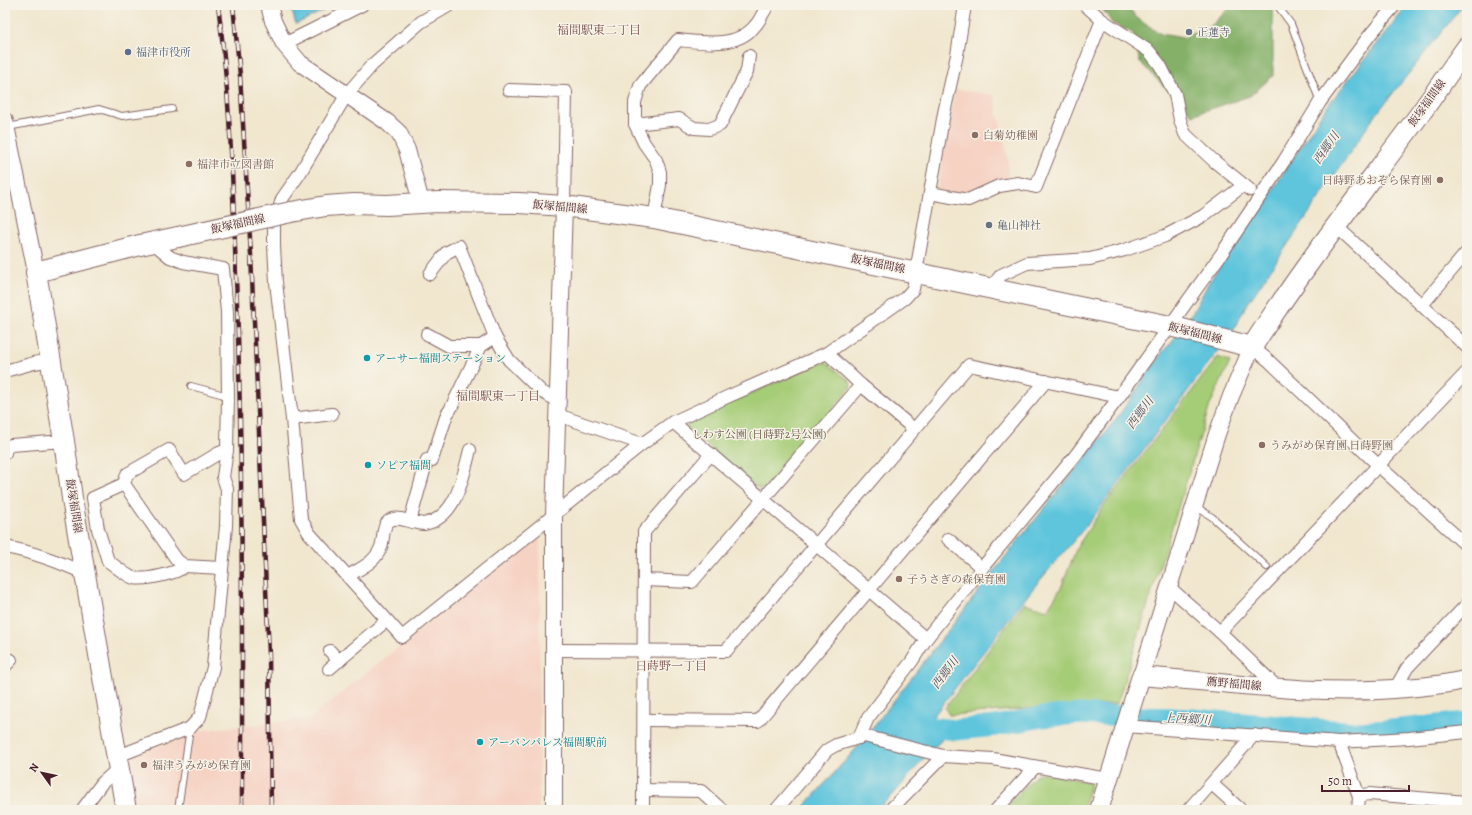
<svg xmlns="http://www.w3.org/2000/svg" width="1472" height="815" viewBox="0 0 1472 815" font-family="Alegreya,'Noto Serif JP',serif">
<rect width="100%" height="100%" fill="#f7f3e8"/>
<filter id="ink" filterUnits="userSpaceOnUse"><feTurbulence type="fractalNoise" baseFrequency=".025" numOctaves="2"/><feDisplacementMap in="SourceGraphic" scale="8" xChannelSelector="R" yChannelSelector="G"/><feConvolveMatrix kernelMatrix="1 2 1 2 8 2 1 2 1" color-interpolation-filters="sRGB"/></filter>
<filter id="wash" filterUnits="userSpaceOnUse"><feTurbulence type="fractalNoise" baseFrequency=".012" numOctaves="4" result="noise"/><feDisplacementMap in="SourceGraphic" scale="16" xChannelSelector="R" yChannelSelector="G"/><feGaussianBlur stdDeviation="0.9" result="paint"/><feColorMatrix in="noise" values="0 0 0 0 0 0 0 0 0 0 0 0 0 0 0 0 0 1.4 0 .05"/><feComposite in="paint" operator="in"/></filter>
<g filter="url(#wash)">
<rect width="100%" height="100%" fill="#f1e7cf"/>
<g fill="#f6d2c3">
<path d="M955,89l39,6 14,64v22l-41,15 -30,-6z"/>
<path d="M535,537l5,3 -1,270h-424l-2,-20 17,-33 73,-27 106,-11z"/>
</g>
<g fill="#a5cc76" stroke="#787650">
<path d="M1218,357l12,5 -20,43 -93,299 -78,4 -90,7 -4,-7 79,-105 23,7 14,-22 16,-41 28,-43z"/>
<path d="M822,362l5,1 23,18 1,6 -84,101 -8,1 -73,-62 3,-6z"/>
<path d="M1043,773l46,9 1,4 -7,24h-80l34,-36z"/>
</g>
<path fill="#84b067" stroke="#676849" d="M1100,5h27l9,12 9,7 16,10 22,4 29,-13 20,-20h41v71l-23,20 -58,19 -52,-53 -7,-29 -21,-10z"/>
<g fill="#5fc5dd" stroke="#547284">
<path d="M290,5h45l-39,19z"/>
<path d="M1408,5h55l-89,112 -128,189 -14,26 -145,193 -52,61 -104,133 11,18 -1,4 -10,9 -40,47 -16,13h-74l60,-67 148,-191 81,-100 32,-41 41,-60 8,-8 22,-31 16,-30 61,-88 55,-85z"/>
</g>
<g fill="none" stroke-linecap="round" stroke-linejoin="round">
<path stroke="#5fc5dd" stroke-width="21" d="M907,725l49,5 40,-4 46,-9 37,-3 113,5 163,13 35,-2 77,-8"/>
</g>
</g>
<g filter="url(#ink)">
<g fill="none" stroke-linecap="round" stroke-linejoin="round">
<g stroke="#846564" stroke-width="8">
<g id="service">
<path d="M1277,5l14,19 29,78"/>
<path d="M8,127l91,-18 23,7 50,-7"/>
<path d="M191,386l37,10"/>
<path d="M1195,506l17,11 55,50"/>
<path d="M178,810l12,-82"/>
</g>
</g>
<g stroke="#846564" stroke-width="14">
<g id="minor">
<path d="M450,5l-29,17 -49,43 -25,29 -47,79 -18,26 -8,26v21l2,36 16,137 9,100 8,14 93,104 240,-193 31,-22 54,-25 100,-44 78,-55 8,-9 31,-176 13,-58 8,-50"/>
<path d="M1085,5l17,15 47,31 11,14 15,29 5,26 5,14 29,27 36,29"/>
<path d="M284,44l78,-39"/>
<path d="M509,90l57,2 -2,114"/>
<path d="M635,124l44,-5 15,9 15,1 11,-4 27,-54 2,-15"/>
<path d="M930,193l38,7 31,-14 19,-3 18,4 66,-167"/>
<path d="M654,218l6,-33v-13l-4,-12 -12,-17 -9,-19v-22l5,-16 38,-46c30,3 64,9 82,-21 2,-5 6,-9 7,-14"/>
<path d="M1336,226l131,121"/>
<path d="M430,274l16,-21 13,-7 36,91 14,23 33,32 16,9"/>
<path d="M991,288l10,-13 26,-12 63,-4 35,-9 40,-14 38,-20 41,-31"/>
<path d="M1422,305l45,-53"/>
<path d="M427,334l22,12h32"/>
<path d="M1252,347l16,13 111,106 88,80"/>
<path d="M827,353l34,32 53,44"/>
<path d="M5,371l29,-8 17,-3"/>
<path d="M558,415l84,29"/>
<path d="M292,419l40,-5"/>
<path d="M673,422l253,217"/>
<path d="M5,453l1,-5 5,-3 53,-4"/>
<path d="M124,484l3,-10 42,-24 15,24 35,-21 8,-3"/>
<path d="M410,521l17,-61h5l15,-46 3,-4 31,-64 14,-9"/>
<path d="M948,539l34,29"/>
<path d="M5,547c28,5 55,15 81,27"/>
<path d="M185,566l-8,-6 -53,-76 -31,14 5,31 10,32c6,4 20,16 26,17 12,2 42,-4 51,-12l36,2"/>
<path d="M348,576c13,-8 28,-14 33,-29 3,-8 1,-21 8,-26 7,-5 16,-1 23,1 4,0 9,2 12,2 33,-6 39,-48 46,-74"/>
<path d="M644,580l48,2 169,-197"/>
<path d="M1169,587l51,45 57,55"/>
<path d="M1220,632l247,-260"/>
<path d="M555,650l171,1 243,-286 150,32"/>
<path d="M330,651l9,10"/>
<path d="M5,666l6,-6"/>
<path d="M329,669l57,-48"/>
<path d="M1395,689l12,-21 60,-64"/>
<path d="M644,720l114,1 288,-340"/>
<path d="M1125,726l214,16 70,-4 58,-6"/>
<path d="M859,738l9,-20 44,-57 14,-22 56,-71 93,-112 44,-59 103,-144 62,-92 36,-59 49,-66 26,-31"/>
<path d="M1339,742l20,54 -1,14"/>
<path d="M118,756l72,-28 10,-11 13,-50 13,-141 1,-37 -4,-12 4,-27 1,-54 -1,-84 -4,-43 -40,-7 -13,-5 -18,-15"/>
<path d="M1212,784l29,26"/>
<path d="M643,790l58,1 21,19"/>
<path d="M1359,796l10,-2 98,8"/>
<path d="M82,810l20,-27 17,-15"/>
<path d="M643,810l1,-278 67,-78"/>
<path d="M776,810l51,-60 9,-5 28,-9 79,20 50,3 115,20"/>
<path d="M890,810l53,-54"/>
<path d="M996,810l39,-43"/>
<path d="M1188,810l66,-75"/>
</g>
</g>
<g stroke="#846564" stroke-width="18">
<g id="tertiary">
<path d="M269,5l4,16 11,23 16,19 87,59 12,11 8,17 14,52"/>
<path d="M5,121l31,151"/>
<path d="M1141,676l76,-242 14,-38 21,-49"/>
<path d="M554,810v-294l10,-310"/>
</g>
</g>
<g stroke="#846564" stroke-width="20">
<path id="secondary" d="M1099,810l42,-134c88,7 178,20 266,12 20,-2 40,-3 60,-9"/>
</g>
<g stroke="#846564" stroke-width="22">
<g id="primary">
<path d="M291,212l35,-6 28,-2 33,1 51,-3 81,1 45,3 90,12 516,108 82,21c51,-81 111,-156 168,-233 16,-22 31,-45 47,-67"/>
<path d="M126,810l-53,-305 -9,-64 -28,-169 104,-27 38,-8"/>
</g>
</g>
<use href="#service" stroke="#fff" stroke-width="6"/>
<use href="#minor" stroke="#fff" stroke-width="12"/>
<use href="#tertiary" stroke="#fff" stroke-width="16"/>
<use href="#secondary" stroke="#fff" stroke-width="18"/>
<use href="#primary" stroke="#fff" stroke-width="20"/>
<g stroke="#4a1f2b" stroke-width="4.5">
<g id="rail">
<path d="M218,5c12,90 15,180 18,271 7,178 6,356 6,534"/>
<path d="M233,5l7,70 11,180 18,399 2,156"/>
</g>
</g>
<use href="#rail" stroke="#f7f3e8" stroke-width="3" stroke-dasharray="9" stroke-linecap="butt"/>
<g stroke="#846564" stroke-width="22" stroke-linecap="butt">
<path id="primary-bridge" d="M178,237l113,-25"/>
</g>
<use href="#primary-bridge" stroke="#fff" stroke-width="20"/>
</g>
</g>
<g fill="#6b7280" stroke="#f7f3e8" stroke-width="1.5">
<circle cx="1189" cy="32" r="4"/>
<circle cx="989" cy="225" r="4"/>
</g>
<circle fill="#5c6f8a" stroke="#f7f3e8" stroke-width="1.5" cx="128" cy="52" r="4"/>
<g fill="#8d6e63" stroke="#f7f3e8" stroke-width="1.5">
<circle cx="975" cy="135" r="4"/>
<circle cx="189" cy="164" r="4"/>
<circle cx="1440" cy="180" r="4"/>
<circle cx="1262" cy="445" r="4"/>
<circle cx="899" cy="579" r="4"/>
<circle cx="144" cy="765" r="4"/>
</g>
<g fill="#0f9aa8" stroke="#f7f3e8" stroke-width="1.5">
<circle cx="367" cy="358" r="4"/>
<circle cx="368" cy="465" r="4"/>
<circle cx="480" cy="742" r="4"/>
</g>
<g text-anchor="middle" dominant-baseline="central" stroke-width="3" stroke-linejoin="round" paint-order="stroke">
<g font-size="11" fill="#5b616d" stroke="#f7f3e8" text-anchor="start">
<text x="1197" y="32">正蓮寺</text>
<text x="997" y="225">亀山神社</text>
</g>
<g font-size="11" fill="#4e5e75" stroke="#f7f3e8" text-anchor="start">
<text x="136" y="52">福津市役所</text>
</g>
<g font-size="11" fill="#4a1f2b" stroke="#f7f3e8">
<text transform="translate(1427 103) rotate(-54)">飯塚福間線</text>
<text transform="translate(560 207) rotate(5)">飯塚福間線</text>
<text transform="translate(238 224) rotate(-12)">飯塚福間線</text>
<text transform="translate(878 264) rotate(12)">飯塚福間線</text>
<text transform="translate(1195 333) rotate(14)">飯塚福間線</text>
<text transform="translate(74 506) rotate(81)">飯塚福間線</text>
<text transform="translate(1234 684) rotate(5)">薦野福間線</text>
</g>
<g font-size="11" fill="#785e54" stroke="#f7f3e8" text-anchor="start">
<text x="983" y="135">白菊幼稚園</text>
<text x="197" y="164">福津市立図書館</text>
<text x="1432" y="180" text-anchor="end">日蒔野あおぞら保育園</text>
<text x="1270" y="445">うみがめ保育園 日蒔野園</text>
<text x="907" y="579">子うさぎの森保育園</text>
<text x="152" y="765">福津うみがめ保育園</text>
</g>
<g font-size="11" fill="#0d838f" stroke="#f7f3e8" text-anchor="start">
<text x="375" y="358">アーサー福間ステーション</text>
<text x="376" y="465">ソピア福間</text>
<text x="488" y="742">アーバンパレス福間駅前</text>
</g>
<g font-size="11" fill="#655342" stroke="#f7f3e8">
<text x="759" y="434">しわす公園 (日蒔野2号公園)</text>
</g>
<g font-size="12" fill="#7a514c" stroke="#f7f3e8">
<text x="599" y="30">福間駅東二丁目</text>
<text x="498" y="396">福間駅東一丁目</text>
<text x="671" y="666">日蒔野一丁目</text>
</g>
<g font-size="12" font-style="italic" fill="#505160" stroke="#f7f3e8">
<text transform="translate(1326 148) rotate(-55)">西郷川</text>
<text transform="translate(1140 413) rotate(-53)">西郷川</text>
<text transform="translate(945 673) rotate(-53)">西郷川</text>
<text transform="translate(1187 719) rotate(3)">上西郷川</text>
</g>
</g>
<rect width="1472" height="815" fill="none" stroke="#f7f3e8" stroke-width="20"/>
<g transform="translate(42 773) rotate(303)" stroke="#f7f3e8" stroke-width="3" paint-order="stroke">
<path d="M0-3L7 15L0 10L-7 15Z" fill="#4a1f2b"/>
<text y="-6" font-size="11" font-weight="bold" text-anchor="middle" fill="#4a1f2b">N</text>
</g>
<path d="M1322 785v6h87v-6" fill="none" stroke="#4a1f2b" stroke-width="2"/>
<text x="1328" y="785" font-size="12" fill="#4a1f2b" stroke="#f7f3e8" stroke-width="3" paint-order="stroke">50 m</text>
</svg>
